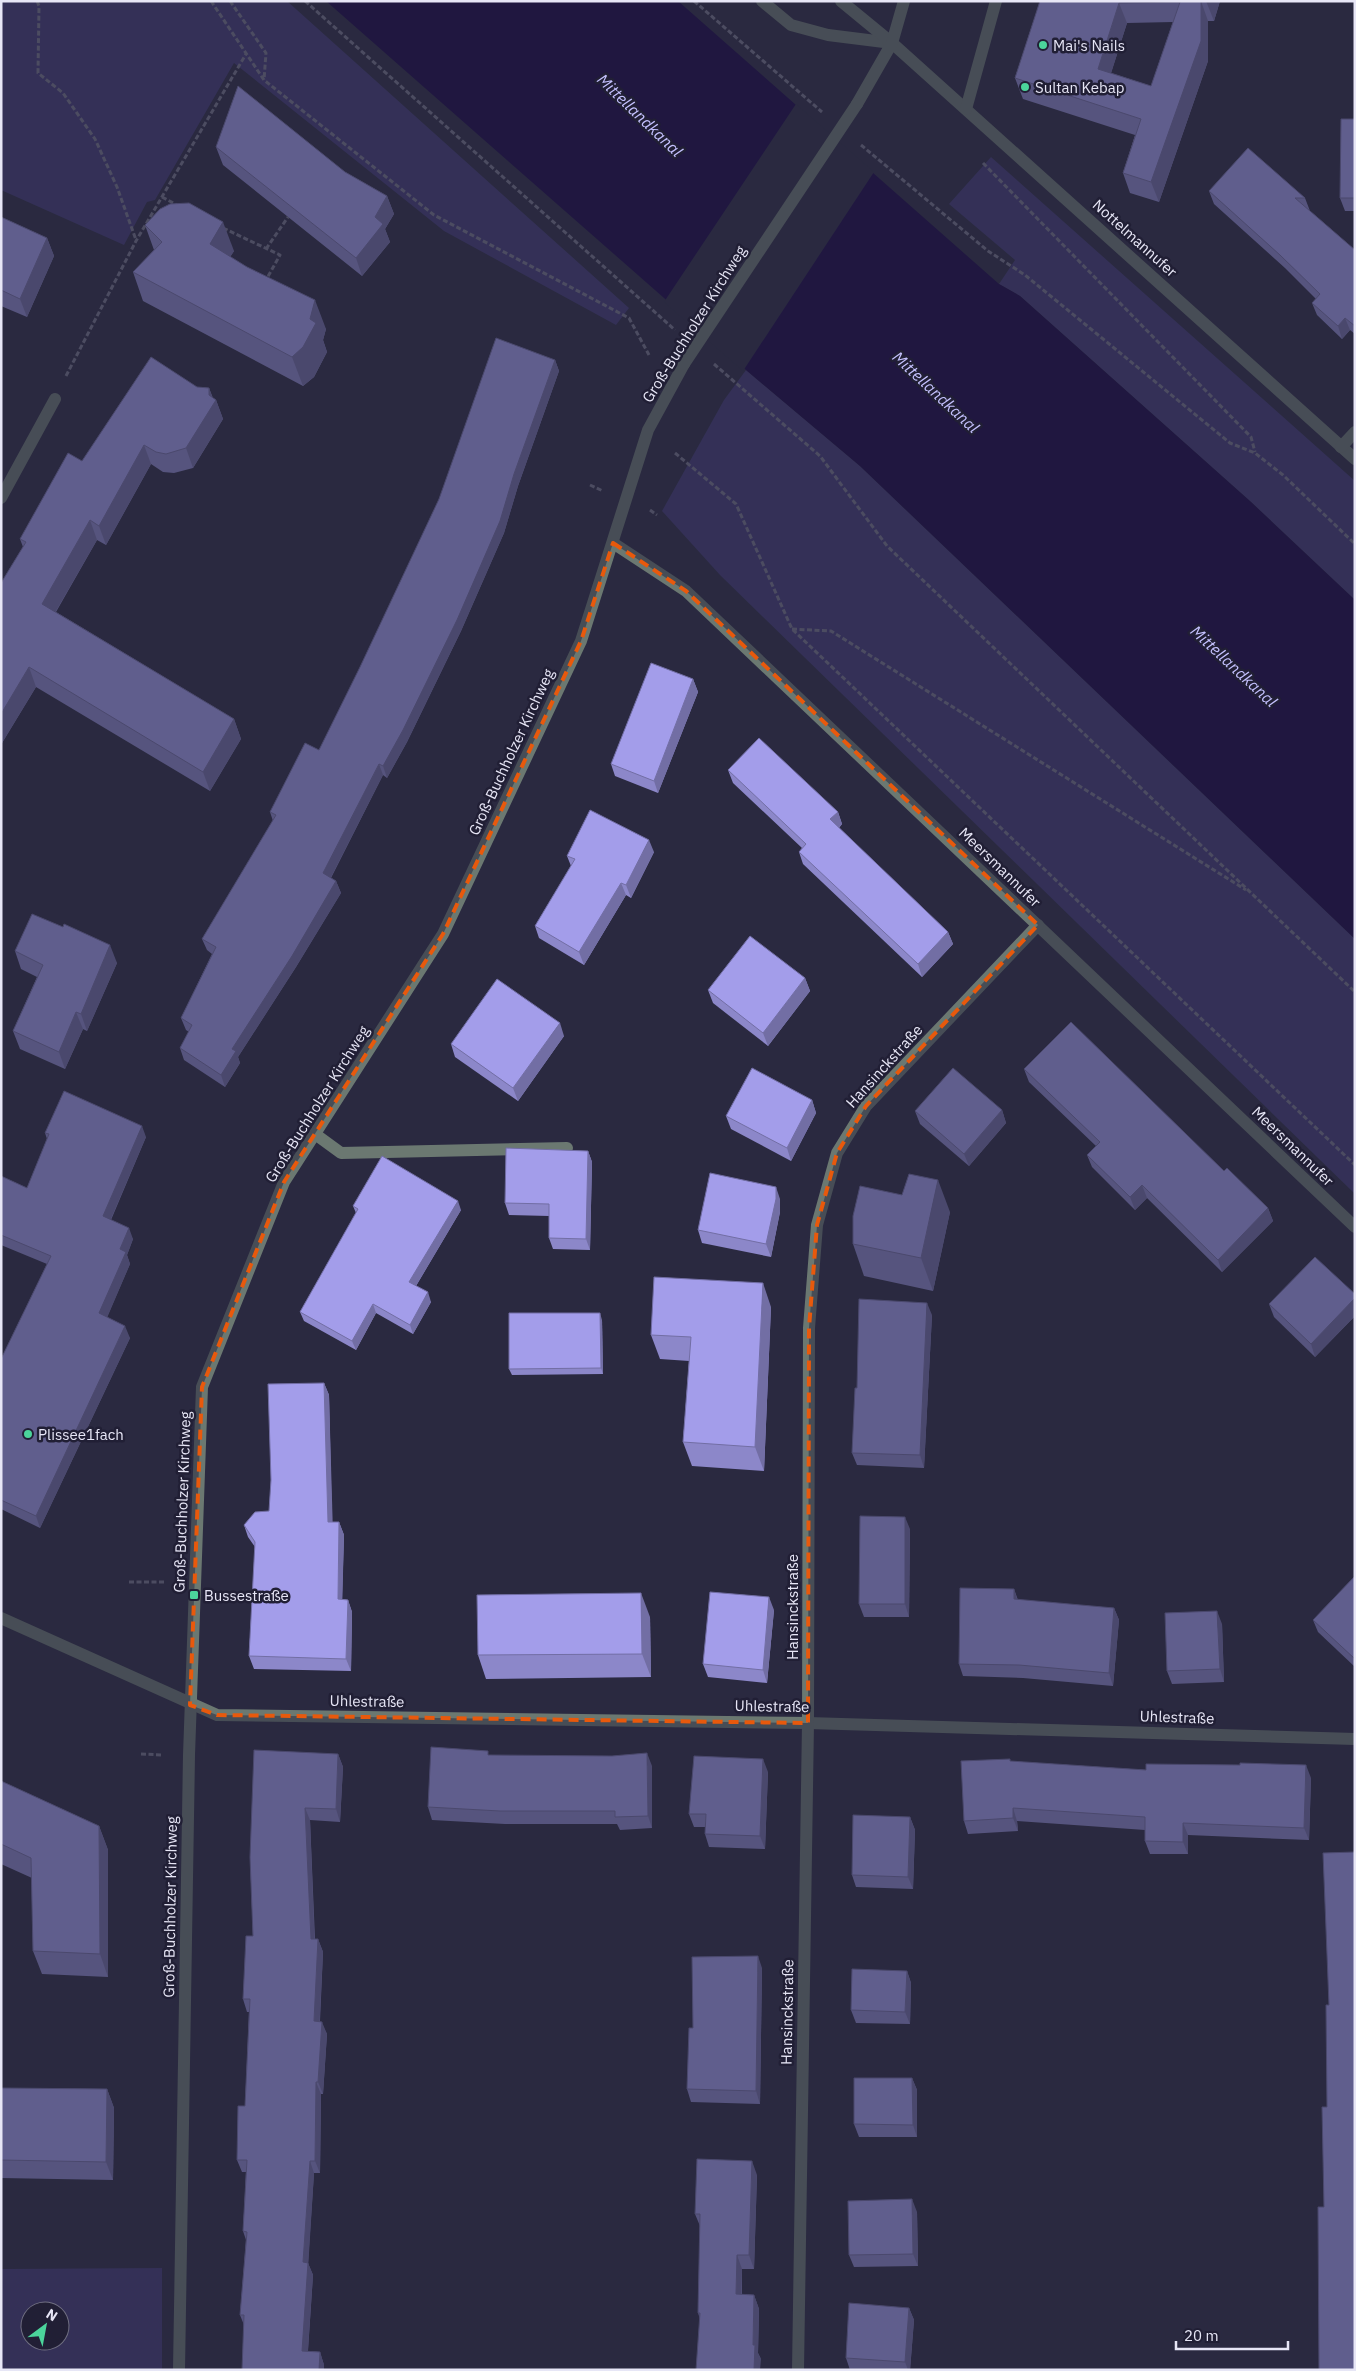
<svg xmlns="http://www.w3.org/2000/svg" width="1356" height="2371" viewBox="0 0 1356 2371" font-family="'IBM Plex Sans',sans-serif">
<rect width="100%" height="100%" fill="#2a2940"/>
<g fill="#403973" fill-rule="evenodd">
<path d="M1,1h286l342,307 -13,17 -172,-94 -210,-168 -79,137 -8,2 -23,43 -123,-55z"/>
<path d="M991,157l364,324v119l-104,-98 -231,-206 -21,-12 16,-24 -66,-56z"/>
<path d="M746,370l114,96 495,473v255l-635,-619 -58,-64 62,-111z"/>
<path d="M162,2268v102h-161v-101zM30,2311h30v30h-30z"/>
</g>
<path fill="#150041" d="M326,1h352l321,283 21,12 231,206 104,98v339l-495,-473 -114,-96z"/>
<path fill="#2a2940" d="M796,104l78,68 -131,199 -79,-69z"/>
<g fill="none" stroke-linecap="round" stroke-linejoin="round">
<g stroke="#767589" stroke-width="3" stroke-dasharray="5 2.5" stroke-linecap="butt">
<path d="M37,1l2,5 -1,67 25,20 32,46 22,48 19,53"/>
<path d="M211,1l53,79 170,135 195,103 20,37"/>
<path d="M230,1l36,52 -2,27"/>
<path d="M305,1l370,329"/>
<path d="M694,1l128,111"/>
<path d="M861,145l127,106 37,24 205,168 25,10 28,22 72,69"/>
<path d="M983,163l268,274 4,15"/>
<path d="M162,197l15,8"/>
<path d="M223,228l57,27 -14,25"/>
<path d="M266,249l22,-32"/>
<path d="M714,364l106,92 67,90 468,446"/>
<path d="M66,376l70,-135 110,-187"/>
<path d="M675,453l61,51 56,125 563,536"/>
<path d="M590,485l13,6"/>
<path d="M650,510l7,5"/>
<path d="M792,629l39,2 415,259"/>
<path d="M129,1582h36"/>
<path d="M141,1754l22,1"/>
</g>
<g stroke="#6b7871" stroke-width="12">
<path d="M762,1l29,24 37,10 64,8"/>
<path d="M841,1l51,42 463,416"/>
<path d="M857,104l35,-61 12,-42"/>
<path d="M966,109l30,-108"/>
<path d="M1341,447l14,-15"/>
<path d="M1,498l54,-99"/>
<path d="M613,543l73,48 669,636"/>
<path d="M315,1134l26,19 226,-5"/>
<path d="M1,1618l216,97 591,8 547,16"/>
<path d="M179,2370l10,-615 13,-368 82,-205 159,-248 138,-293 67,-211 36,-66"/>
<path d="M798,2370l10,-647 1,-395 8,-103 20,-72 29,-47 172,-181"/>
</g>
<path stroke="#6b7871" stroke-width="12" d="M684,364l173,-260"/>
</g>
<g fill="#8c87c9" fill-rule="evenodd">
<path d="M1040,1h180l-6,20h-6v40l-49,141 -29,-9 -7,-20 12,-38 -112,-36 -8,-21zM1173,22l-22,64 -40,-13 16,-50z"/>
<path d="M1355,119v92h-10l-5,-13z"/>
<path d="M216,147l129,25 42,24 7,18 -9,15 5,13 -28,34 -139,-111z"/>
<path d="M1209,191l96,7 5,13 45,39v84l-5,-4 -8,9 -25,-24 -5,-12 4,-4 -31,-31 -71,-64z"/>
<path d="M1,217l46,21 7,18 -27,61 -26,-11z"/>
<path d="M145,225l89,26 -4,6 96,72 -3,11 4,12 -13,25 -11,9 -160,-85 -10,-29 21,-22z"/>
<path d="M555,360l4,11 -41,115 -14,47 -43,98 -54,111 -20,36 -4,-3 -52,103 5,3 5,12 -45,74 -58,90 2,6 -15,24 -41,-27 -4,-12 9,-16 -3,-2 -5,-12 31,-64 -5,-4 -5,-11 71,-118 -3,-9 49,-62z"/>
<path d="M197,387l12,1 4,10 3,2 7,19 -30,49 -19,5 -11,-1 -12,-8 -45,81 -9,-5 -41,72 178,107 7,20 -31,52 -174,-104 -34,56h-1v-160l22,-36 -3,-8 62,-78z"/>
<path d="M693,679l5,13 -40,101 -43,-17 -4,-12z"/>
<path d="M728,770l110,42 4,12 -3,4 109,104 5,12 -31,33 -119,-113 -4,-12 3,-4 -69,-65z"/>
<path d="M654,852l-23,46 -5,-3 -42,70 -45,-27 -4,-12 36,-60 -4,-10z"/>
<path d="M63,927l54,36 -30,68 -4,-2 -18,40 -45,-20 -7,-18 24,-54 -16,-8 -6,-18z"/>
<path d="M805,978l5,13 -42,55 -55,-43 -5,-13z"/>
<path d="M564,1036l-46,65 -63,-44 -4,-13z"/>
<path d="M1024,1069l200,102 44,37 5,13 -51,51 -75,-74 -12,12 -43,-43 -5,-12 9,-9 -67,-64z"/>
<path d="M812,1100l4,13 -25,48 -60,-32 -5,-13z"/>
<path d="M1002,1110l4,13 -37,43 -49,-42 -5,-13z"/>
<path d="M45,1133l101,4 -35,83 22,19 -6,16 3,9 -23,53 23,21 -90,190 -39,-19v-150l46,-95 -46,-19v-69l26,12 20,-49z"/>
<path d="M588,1151l4,11 -2,88 -37,-1 -4,-11v-22l-40,-1 -4,-12z"/>
<path d="M780,1199v13l-9,45 -69,-14 -4,-13z"/>
<path d="M353,1206l108,4 -45,76 15,16 -18,32 -37,-21 -20,37 -52,-29 -4,-9 56,-99z"/>
<path d="M950,1212l-17,79 -69,-15 -11,-32z"/>
<path d="M1355,1294v22l-40,41 -41,-40 -5,-13z"/>
<path d="M771,1307l-7,164 -72,-5 -9,-24 6,-81 -29,-2 -9,-24z"/>
<path d="M932,1315l-8,153 -67,-3 -5,-12 5,-65z"/>
<path d="M602,1320l1,54 -91,1 -3,-6z"/>
<path d="M324,1383l5,12 3,127h7l5,13 -2,64 6,1 4,12 -1,59 -97,-2 -5,-13 6,-109 -7,-10 -4,-12 25,-14z"/>
<path d="M910,1529l-1,88h-45l-5,-13z"/>
<path d="M1355,1576v91l-37,-35 -5,-12z"/>
<path d="M1014,1589l4,11 96,8 5,12 -6,66 -90,-8 -60,-2 -4,-12z"/>
<path d="M774,1610l-7,73 -59,-6 -5,-13z"/>
<path d="M650,1617l1,60 -165,2 -8,-24z"/>
<path d="M1222,1624l2,58 -52,2 -5,-13z"/>
<path d="M338,1754l5,13 -3,55 -30,-2 5,119h3l5,13 -3,69 7,13 -4,60h-2l-1,79h-6l-6,90 5,12 -5,76 12,1 4,13 -80,-40 -4,-10 6,-75 -3,-9 3,-59h-4l-5,-12 8,-54 4,-94h-2l-4,-13 10,-63 -3,-79z"/>
<path d="M489,1755l163,11v62l-32,2 -3,-6h-112l-73,-4 -4,-13z"/>
<path d="M1010,1761l136,9 165,8 -2,62 -121,-5v19h-38l-5,-13v-11l-128,-9 1,10 -50,3 -4,-13z"/>
<path d="M768,1772l-3,77 -56,-2 -4,-13v-7h-11l-5,-13z"/>
<path d="M1,1781l98,45 9,24v127l-66,-3 -9,-23 -1,-73 -31,-14z"/>
<path d="M910,1817l5,13 -2,59 -57,-2 -4,-12z"/>
<path d="M762,1968l-2,136 -69,-2 -4,-13 6,-61z"/>
<path d="M907,1971l4,12 -1,41 -54,-1 -5,-13z"/>
<path d="M912,2078l5,12v47h-58l-5,-13z"/>
<path d="M1,2088l106,1 7,19 -1,72 -112,-2z"/>
<path d="M757,2175l-3,94h-12v25l12,1 5,14 -1,44 3,6 -61,-40 -2,-6 2,-87 -5,-12z"/>
<path d="M917,2212l1,54 -64,1 -5,-12z"/>
<path d="M909,2308l5,12 -4,50h-60l-4,-12z"/>
</g>
<g fill="#726ea4">
<path d="M1201,1l7,20v40l-49,141 -8,-20z"/>
<path d="M1206,1h14l-6,20z"/>
<path d="M1119,3l8,20 -21,66 -8,-20z"/>
<path d="M387,196l7,18 -9,15 5,13 -28,34 -6,-18 19,-41z"/>
<path d="M223,222l11,29 -14,22 -10,-29z"/>
<path d="M47,238l7,18 -27,61 -7,-18z"/>
<path d="M315,300l11,29 -3,11 4,12 -13,25 -11,9 -11,-29 18,-38z"/>
<path d="M1345,318l5,12 -8,9 -4,-13z"/>
<path d="M555,360l4,11 -41,115 -14,47 -43,98 -54,111 -20,36 -4,-12 131,-292z"/>
<path d="M209,388l5,14 2,-2 7,19 -30,49 -7,-20 23,-53z"/>
<path d="M144,445l7,19 -45,81 -7,-19z"/>
<path d="M90,520l7,20 -48,83 -7,-19z"/>
<path d="M29,667l7,20 -34,56 -1,-2v-27z"/>
<path d="M693,679l5,13 -40,101 -4,-12z"/>
<path d="M234,719l7,20 -31,52 -7,-19z"/>
<path d="M379,764l4,11 -56,110 -4,-12z"/>
<path d="M838,812l4,12 -7,8 -5,-13z"/>
<path d="M649,840l5,12 -23,46 -5,-13z"/>
<path d="M336,881l5,12 -45,74 -58,90 2,6 -15,24 -4,-12 11,-26z"/>
<path d="M621,883l5,12 -42,70 -5,-13z"/>
<path d="M948,932l5,12 -31,33 -4,-13z"/>
<path d="M110,945l7,18 -30,68 -6,-17z"/>
<path d="M805,978l5,13 -42,55 -5,-13z"/>
<path d="M76,1012l7,17 -18,40 -6,-17z"/>
<path d="M560,1023l4,13 -46,65 -5,-13z"/>
<path d="M812,1100l4,13 -25,48 -4,-13z"/>
<path d="M1002,1110l4,13 -37,43 -5,-12z"/>
<path d="M142,1126l4,11 -39,91 -4,-12z"/>
<path d="M588,1151l4,11 -2,88 -4,-11z"/>
<path d="M938,1180l12,32 -17,79 -12,-33z"/>
<path d="M1142,1185l5,13 -12,12 -5,-13z"/>
<path d="M776,1187l4,12v13l-9,45 -5,-13z"/>
<path d="M458,1201l3,9 -48,81 -4,-9z"/>
<path d="M1268,1208l5,13 -51,51 -4,-12z"/>
<path d="M129,1228l4,11 -6,16 3,9 -26,61 -5,-12 21,-64z"/>
<path d="M763,1283l8,24 -7,164 -9,-24z"/>
<path d="M428,1292l3,10 -18,32 -3,-9z"/>
<path d="M1355,1298v18l-40,41 -4,-13z"/>
<path d="M927,1303l5,12 -8,153 -4,-13z"/>
<path d="M373,1304l3,9 -20,37 -4,-9z"/>
<path d="M600,1313l2,7 1,54 -2,-6z"/>
<path d="M125,1326l5,12 -90,190 -4,-12z"/>
<path d="M324,1383l5,12 4,139 -5,-12z"/>
<path d="M905,1517l5,12 -1,88 -4,-13z"/>
<path d="M339,1522l5,13 -2,77 -4,-13z"/>
<path d="M1014,1589l4,13 -4,-3z"/>
<path d="M641,1593l9,24 1,60 -9,-23z"/>
<path d="M769,1597l5,13 -7,73 -4,-13z"/>
<path d="M348,1600l4,12 -1,59 -5,-12z"/>
<path d="M1114,1608l5,12 -6,66 -4,-13z"/>
<path d="M1217,1611l5,13 2,58 -4,-13z"/>
<path d="M647,1753l5,13v62l-4,-12z"/>
<path d="M338,1754l5,13 -3,55 -4,-13z"/>
<path d="M763,1759l5,13 -3,77 -5,-13z"/>
<path d="M1306,1765l5,13 -2,62 -5,-12z"/>
<path d="M305,1808l5,12 5,132 -4,-13z"/>
<path d="M1013,1808l4,13 1,10 -5,-13z"/>
<path d="M910,1817l5,13 -2,59 -5,-12z"/>
<path d="M1183,1823l5,12v19l-5,-12z"/>
<path d="M99,1826l9,24v127l-8,-23z"/>
<path d="M318,1939l5,13 -4,82 -5,-13z"/>
<path d="M758,1956l4,12 -2,136 -4,-13z"/>
<path d="M907,1971l4,12 -1,41 -5,-12z"/>
<path d="M322,2022l5,12 -4,60 -5,-12z"/>
<path d="M912,2078l5,12v47l-4,-12z"/>
<path d="M316,2082l5,12 -1,79 -5,-12z"/>
<path d="M107,2089l7,19 -1,72 -7,-18z"/>
<path d="M310,2161l4,12 -6,96v-6l5,12 -6,89 -5,-13 1,-89z"/>
<path d="M752,2161l5,14 -3,94 -5,-14z"/>
<path d="M912,2199l5,13 1,54 -5,-12z"/>
<path d="M737,2255l5,14 -1,39 -5,-14z"/>
<path d="M754,2295l5,14 -1,44 3,6 -1,11h-6l-1,-25z"/>
<path d="M909,2308l5,12 -4,50h-2l-3,-8z"/>
<path d="M320,2352l4,13v5h-5z"/>
</g>
<g fill="#a39dea" stroke="#726ea4" fill-rule="evenodd">
<path d="M1040,1h164h-3v40l-50,141 -28,-9 18,-54 -126,-41zM1180,2l-29,84 -53,-17 21,-66z"/>
<path d="M238,86l107,86 42,24 -12,21 8,7 -27,34 -140,-111z"/>
<path d="M1341,119h14v79h-15z"/>
<path d="M1248,148l57,50h-10l60,52v76l-10,-8 -7,8 -26,-23 8,-9 -40,-39 -71,-64z"/>
<path d="M189,203l34,19 -13,22 37,23 68,33 -5,19 6,4 -13,24 -11,10 -159,-85 29,-30 -17,-17 15,-16 10,-5z"/>
<path d="M1,217l46,21 -27,61 -19,-9z"/>
<path d="M496,338l59,22 -41,114 -14,47 -43,99 -54,110 -20,36 -4,-2 -56,109 13,8 -44,75 -60,93 4,2 -15,24 -41,-27 12,-23 -11,-7 35,-71 -14,-8 74,-124 -6,-3 35,-69 14,7 41,-83 79,-168z"/>
<path d="M151,357l46,30 12,1v7l7,5 -30,48 -20,6 -10,-2 -12,-7 -45,81 -9,-6 -48,84 192,115 -31,53 -174,-105 -28,47v-131l25,-41 -6,-3 48,-86 14,8z"/>
<path d="M651,663l42,16 -39,102 -43,-17z"/>
<path d="M759,738l79,74 -8,7 118,113 -30,32 -119,-112 7,-8 -78,-74z"/>
<path d="M590,810l59,30 -23,45 -5,-2 -42,69 -44,-26 40,-67 -8,-3z"/>
<path d="M32,914l31,13 1,-3 46,21 -29,69 -5,-2 -17,40 -46,-21 30,-66 -28,-14z"/>
<path d="M750,936l55,42 -42,55 -55,-43z"/>
<path d="M497,979l63,44 -47,65 -62,-44z"/>
<path d="M1071,1022l153,149 3,-3 41,40 -50,52 -76,-75 -12,12 -43,-42 13,-13 -76,-73z"/>
<path d="M752,1068l60,32 -25,48 -61,-32z"/>
<path d="M953,1068l49,42 -38,44 -49,-43z"/>
<path d="M64,1091l78,35 -39,90 26,12 -9,21 6,3 -27,61 26,13 -89,190 -35,-16v-141l50,-103 -50,-21v-59l26,12 22,-54 -4,-1z"/>
<path d="M506,1148l82,3 -2,88 -37,-1v-34l-44,-1z"/>
<path d="M382,1156l76,45 -49,81 19,10 -18,33 -37,-21 -21,37 -52,-29 58,-103 -5,-3z"/>
<path d="M710,1173l66,14v12l-10,45 -68,-14z"/>
<path d="M909,1174l29,6 -17,78 -68,-14v-28l7,-30 42,9z"/>
<path d="M1315,1257l40,37v4l-44,46 -42,-40z"/>
<path d="M654,1277l109,6 -8,164 -72,-5 8,-105 -40,-2z"/>
<path d="M859,1299l68,4 -7,152 -68,-2 3,-65h2z"/>
<path d="M509,1313h91l1,55 -92,1z"/>
<path d="M324,1383l4,139h11l-1,77 10,1 -2,59 -97,-3 6,-114 -11,-17 11,-13 14,-1 2,-31 -3,-96z"/>
<path d="M860,1516l45,1v87h-46z"/>
<path d="M1355,1576v83l-42,-39z"/>
<path d="M960,1588l54,1v10l100,9 -5,65 -90,-8 -60,-1z"/>
<path d="M710,1592l59,5 -6,73 -60,-6z"/>
<path d="M641,1593l1,61 -164,1 -1,-60z"/>
<path d="M1217,1611l3,58 -53,2 -2,-58z"/>
<path d="M431,1747l57,4v4l124,1 35,-3 1,63 -33,1v-6h-115l-72,-4z"/>
<path d="M254,1750l84,4 -2,55 -31,-1 6,131h7l-4,82 8,1 -4,60h-2l-1,79h-5l-7,101 5,1 -6,88 18,1 -1,18h-77l2,-55h-4l7,-83 -4,-1 4,-71h-10l1,-54h7l5,-107h-7l3,-63h7l-3,-79z"/>
<path d="M694,1756l69,3 -3,77 -55,-2 1,-20h-17z"/>
<path d="M1010,1759v2l136,9v-6l94,1v-2l66,2 -2,63 -121,-5v19l-38,-1v-24l-132,-9v10l-49,3 -3,-60z"/>
<path d="M1,1781l98,45 1,128 -67,-3 -2,-93 -30,-14z"/>
<path d="M853,1815l57,2 -2,60 -56,-2z"/>
<path d="M1355,1852v518h-36l-1,-163h6l-2,-100h5l-1,-102h3l-6,-152z"/>
<path d="M758,1956l-2,135 -69,-2 2,-61h4l-1,-71z"/>
<path d="M852,1969l55,2 -2,41 -54,-2z"/>
<path d="M854,2078h58l1,47 -59,-1z"/>
<path d="M1,2088l106,1 -1,73 -105,-2z"/>
<path d="M697,2159l55,2 -3,94h-12l-1,39 18,1 -1,50h2l-1,25h-58l4,-57h-2l2,-99h-5z"/>
<path d="M912,2199l1,55 -64,1 -1,-54z"/>
<path d="M849,2303l60,5 -4,54 -59,-4z"/>
</g>
<path d="M0 0H1356V2371H0ZM613,543l73,48 352,334 -172,181 -29,47 -20,72 -8,103 -1,395 -591,-8 -27,-10 12,-318 82,-205 159,-248 138,-293z" fill="#2a2940" fill-opacity=".55" fill-rule="evenodd"/>
<path fill="none" stroke="#e8590c" stroke-width="4" stroke-dasharray="10 6" stroke-linejoin="round" d="M613,543l73,48 352,334 -172,181 -29,47 -20,72 -8,103 -1,395 -591,-8 -27,-10 12,-318 82,-205 159,-248 138,-293z"/>
<g fill="#4bd49b" stroke="#211f35" stroke-width="2">
<circle cx="1043" cy="45" r="5"/>
<circle cx="1025" cy="87" r="5"/>
<circle cx="28" cy="1434" r="5"/>
<rect x="189" y="1590" width="10" height="10" rx="2.5"/>
</g>
<g text-anchor="middle" dominant-baseline="central" stroke-width="5" stroke-linejoin="round" paint-order="stroke">
<g font-size="15" fill="#e7e6f6" stroke="#211f35" text-anchor="start">
<text x="1053" y="45">Mai's Nails</text>
<text x="1035" y="87">Sultan Kebap</text>
<text x="38" y="1434">Plissee1fach</text>
<text x="204" y="1595">Bussestraße</text>
</g>
<g font-size="15" fill="#e7e6f6" stroke="#211f35">
<text transform="translate(1135 238) rotate(42)">Nottelmannufer</text>
<text transform="translate(694 324) rotate(-58)">Groß-Buchholzer Kirchweg</text>
<text transform="translate(511 752) rotate(-65)">Groß-Buchholzer Kirchweg</text>
<text transform="translate(1000 867) rotate(44)">Meersmannufer</text>
<text transform="translate(884 1066) rotate(-48)">Hansinckstraße</text>
<text transform="translate(317 1104) rotate(-58)">Groß-Buchholzer Kirchweg</text>
<text transform="translate(1293 1146) rotate(44)">Meersmannufer</text>
<text transform="translate(182 1502) rotate(-88)">Groß-Buchholzer Kirchweg</text>
<text transform="translate(792 1607) rotate(-90)">Hansinckstraße</text>
<text transform="translate(367 1701) rotate(1)">Uhlestraße</text>
<text transform="translate(772 1706) rotate(1)">Uhlestraße</text>
<text transform="translate(1177 1717) rotate(2)">Uhlestraße</text>
<text transform="translate(170 1907) rotate(-89)">Groß-Buchholzer Kirchweg</text>
<text transform="translate(787 2012) rotate(-89)">Hansinckstraße</text>
</g>
<g font-size="16" font-style="italic" fill="#c4c1fe" stroke="#211f35">
<text transform="translate(640 115) rotate(44)">Mittellandkanal</text>
<text transform="translate(936 392) rotate(43)">Mittellandkanal</text>
<text transform="translate(1234 666) rotate(43)">Mittellandkanal</text>
</g>
</g>
<rect width="1356" height="2371" fill="none" stroke="#e7e6f6" stroke-width="5"/>
<g transform="translate(45 2326) rotate(32)"><circle r="24" fill="#211f35" stroke="#706f82"/>
<path d="M0-4L9 19L0 12L-9 19Z" fill="#4bd49b"/>
<text y="-8" font-size="14" font-weight="bold" text-anchor="middle" fill="#e7e6f6">N</text>
</g>
<path d="M1176 2341v8h112v-8" fill="none" stroke="#e7e6f6" stroke-width="2.5"/>
<text x="1184" y="2341" font-size="15" fill="#e7e6f6" stroke="#211f35" stroke-width="4" paint-order="stroke">20 m</text>
</svg>
